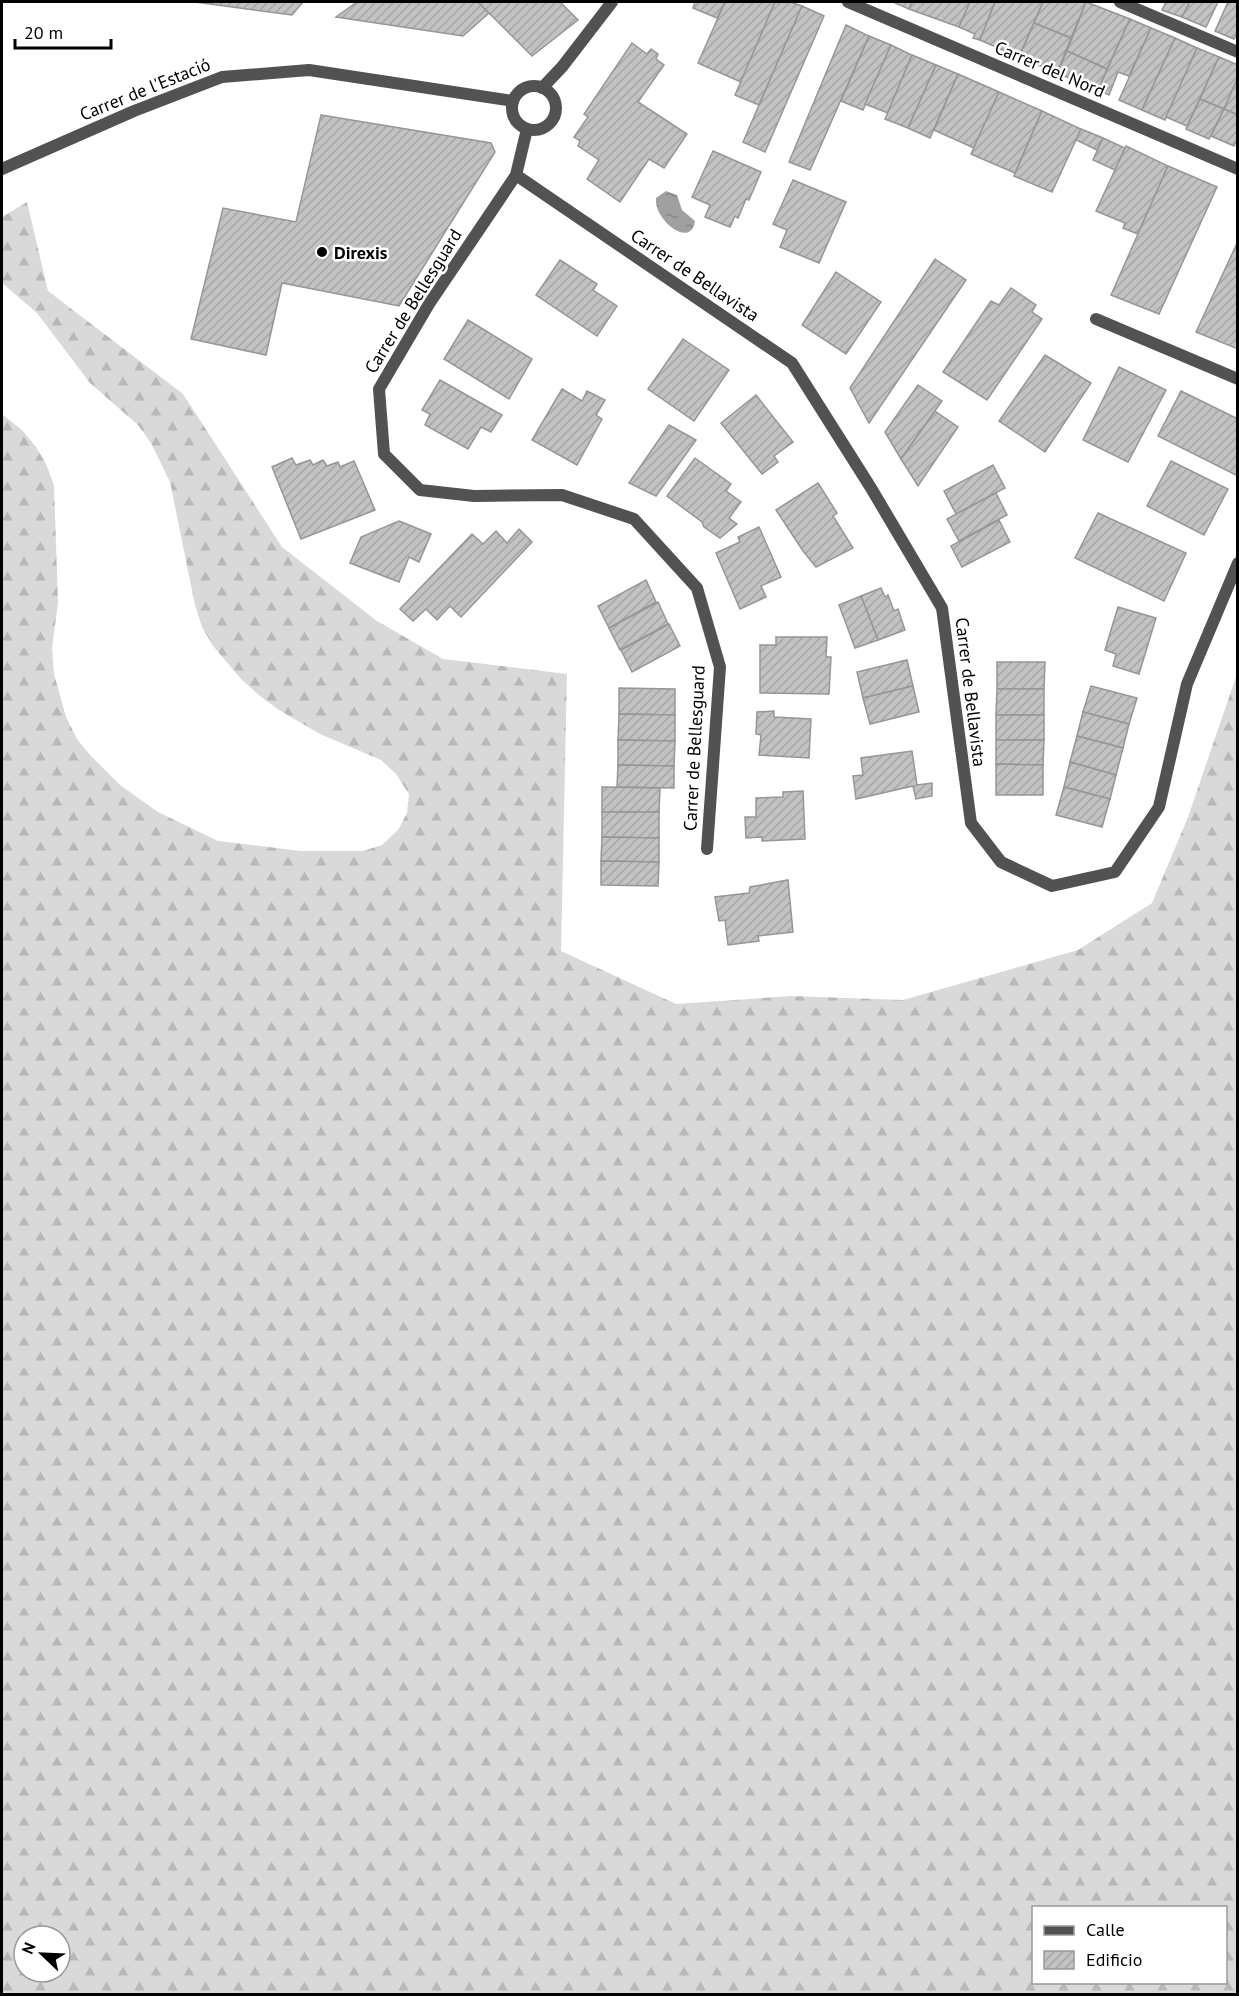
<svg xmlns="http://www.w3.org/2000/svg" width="1239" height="1996" viewBox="0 0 1239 1996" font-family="'PT Sans',sans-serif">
<defs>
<pattern id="forest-firs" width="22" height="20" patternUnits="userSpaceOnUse" patternTransform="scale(1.5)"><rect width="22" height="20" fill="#d9d9d9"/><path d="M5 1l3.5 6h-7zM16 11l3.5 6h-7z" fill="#b8b8b8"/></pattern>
<pattern id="water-ripples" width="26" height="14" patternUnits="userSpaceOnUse" patternTransform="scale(1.5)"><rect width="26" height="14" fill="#a0a0a0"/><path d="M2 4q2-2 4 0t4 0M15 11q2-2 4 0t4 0" fill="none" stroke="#888"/></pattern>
<pattern id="building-hatch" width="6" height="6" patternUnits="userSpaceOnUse" patternTransform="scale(1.5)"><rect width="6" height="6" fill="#c2c2c2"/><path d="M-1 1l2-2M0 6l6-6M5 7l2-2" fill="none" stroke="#a5a5a5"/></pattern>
</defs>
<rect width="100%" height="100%" fill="#fff"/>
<path fill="url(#forest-firs)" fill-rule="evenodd" d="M27,202l21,89 135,103 99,153 95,74 66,38 124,15 -6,277 115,53 115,-8 112,4 175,-50 74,-47 36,-86 49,-143v1320h-1235v-1580l21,17 13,16 10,17 8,21 4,118 -6,45 2,26 12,43 11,22 13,16 30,30 38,27 60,29 83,10h62l19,-6 16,-15 9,-17 2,-19 -13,-20 -15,-14 -61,-26 -41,-24 -19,-14 -18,-16 -29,-34 -11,-19 -7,-22 -25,-123 -19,-39 -13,-18 -48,-42 -53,-70 -35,-30v-66zM1034,1908h192v74h-192zM24,1936h36v36h-36z"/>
<path fill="url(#water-ripples)" d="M666,191l11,4 5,15 13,11c-4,29 -42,-2 -39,-23z"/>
<g fill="url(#building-hatch)" stroke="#969696" stroke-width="1.5">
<path d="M195,2h108l-11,13z"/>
<path d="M357,2h121l11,11 -26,23 -127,-19z"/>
<path d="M478,2h82l18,18 -46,36z"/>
<path d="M695,2h30l-8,16 -24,-10z"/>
<path d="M725,2h50l-34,80 -43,-19z"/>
<path d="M775,2h15l12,4 -43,99 -24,-10z"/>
<path d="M893,2h19l-3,7z"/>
<path d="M912,2h58l-11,25 -50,-18z"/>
<path d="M970,2h25l-15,38 -7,-2 2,-4 -16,-7z"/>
<path d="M995,2h48l-24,55 -39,-17z"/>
<path d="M1043,2h43l-15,36 -37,-15z"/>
<path d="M1086,2l44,17 -23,50 -40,-18z"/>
<path d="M1166,2h24l-8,15 -20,-7z"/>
<path d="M1190,2h28l-12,25 -24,-10z"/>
<path d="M1228,2h10v31l-4,6 -19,-8z"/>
<path d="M802,6l22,10 -59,136 -22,-10z"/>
<path d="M1130,19l21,9 -22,48 -11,-4 -9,23 -11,-5z"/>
<path d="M1034,23l37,15 -14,35 -38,-16z"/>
<path d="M846,25l23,11 -59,134 -21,-8z"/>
<path d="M1151,28l24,10 -33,72 -23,-10z"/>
<path d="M869,36l22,9 -28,65 -22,-9z"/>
<path d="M1175,38l22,10 -32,72 -23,-10z"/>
<path d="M632,43l15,11 4,-5 7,5 -2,5 8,6 -26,37 49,32 -23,34 -15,-9 -29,43 -33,-23 12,-19 -21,-14 2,-5 -6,-4 14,-20 -4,-3z"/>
<path d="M891,45l21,10 -24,58 -23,-9z"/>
<path d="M1197,48l22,9 -32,69 -21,-9z"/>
<path d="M1067,51l40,18 -9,21 -41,-17z"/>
<path d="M912,55l24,10 -28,63 -23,-9z"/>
<path d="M1219,57l19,8v12l-14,32 -24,-10z"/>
<path d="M936,65l22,9 -28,64 -22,-10z"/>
<path d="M958,74l41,18 -25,56 -40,-18z"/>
<path d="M1238,77v38l-14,-6z"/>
<path d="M999,92l43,19 -27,62 -44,-19z"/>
<path d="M1200,99l24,10 -15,30 -23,-10z"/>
<path d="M1224,109l14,6v23l-4,8 -23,-10z"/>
<path d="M1042,111l39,18 -29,63 -38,-16z"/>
<path d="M321,115l170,28 4,9 -96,154 -117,-23 -16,72 -75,-16 32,-131 73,14z"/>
<path d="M1081,129l22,9 -6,12 -21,-10z"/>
<path d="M1103,138l22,10 -10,22 -22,-10z"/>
<path d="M1126,146l42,20 -30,68 -15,-6 2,-5 -29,-12z"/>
<path d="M713,151l48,21 -12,28 -3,-1 -8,19 -3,-2 -5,11 -25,-10 5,-12 -18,-8z"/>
<path d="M1168,166l49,21 -58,127 -48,-19z"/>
<path d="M793,180l53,22 -27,61 -39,-16 7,-17 -14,-6z"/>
<path d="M1238,241v108l-42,-17z"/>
<path d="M935,259l31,21 -97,143 -19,-35z"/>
<path d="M560,260l37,24 -4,6 24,16 -20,30 -61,-41z"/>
<path d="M836,272l45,30 -35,52 -44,-29z"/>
<path d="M1011,288l25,17 -4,7 10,7 -55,81 -44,-28 48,-71 8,4z"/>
<path d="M468,320l64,39 -23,40 -65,-40z"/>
<path d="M683,339l46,31 -35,51 -46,-32z"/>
<path d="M1045,355l46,28 -46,69 -46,-31z"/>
<path d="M1119,367l47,23 -38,72 -45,-22z"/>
<path d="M440,380l62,35 -11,17 -10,-5 -13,22 -43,-24 5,-11 -8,-4z"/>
<path d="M918,385l24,16 -41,58 -16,-27z"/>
<path d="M562,389l20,12 5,-10 18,9 -9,15 6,4 -25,46 -45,-25z"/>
<path d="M1181,391l57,28v57l-80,-40z"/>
<path d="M756,395l37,47 -19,14 4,6 -16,12 -41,-51z"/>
<path d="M935,411l23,16 -40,59 -17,-27z"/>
<path d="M669,425l27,15 -40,56 -27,-13z"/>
<path d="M292,458l4,7 14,-5 3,5 10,-5 4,6 11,-4 2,5 14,-6 21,49 -74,29 -29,-72z"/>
<path d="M695,458l36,26 -5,7 15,11 -12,16 8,6 -17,14 -16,-11 -2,-5 -35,-26z"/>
<path d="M1171,461l57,28 -24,46 -57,-29z"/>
<path d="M993,465l12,23 -49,26 -12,-23z"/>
<path d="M818,483l19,30 -4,3 20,32 -37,19 -13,-16 -27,-41z"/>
<path d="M996,493l11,22 -48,26 -12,-22z"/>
<path d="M1098,513l88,40 -22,48 -89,-43z"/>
<path d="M999,520l11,22 -48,25 -11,-21z"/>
<path d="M399,521l32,13 -12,28 -10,-5 -10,25 -49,-19 11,-26z"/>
<path d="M759,527l22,50 -20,9 5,11 -26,12 -24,-56 24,-11 -2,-5z"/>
<path d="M519,529l13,13 -71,75 -11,-11 -13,14 -11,-11 -13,12 -13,-12 72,-75 11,10 13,-13 11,12z"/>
<path d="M646,580l10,22 -47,26 -11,-22z"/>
<path d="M881,588l4,9 3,-2 6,16 4,-2 7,21 -27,10 -17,-44z"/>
<path d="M861,596l17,44 -23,8 -16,-43z"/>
<path d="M658,602l10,22 -48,26 -11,-22z"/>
<path d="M1118,607l38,11 -17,56 -26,-8 3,-12 -11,-4z"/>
<path d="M669,624l11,22 -48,26 -11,-22z"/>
<path d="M776,637h51l-1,20h5l-2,37 -69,-1v-48h16z"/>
<path d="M907,660l6,26 -50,12 -6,-26z"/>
<path d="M997,662h48l-1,27h-47z"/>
<path d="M913,686l6,26 -49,12 -7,-26z"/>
<path d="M1091,686l46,12 -8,26 -46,-12z"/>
<path d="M619,688l56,1v26l-56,-1z"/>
<path d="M997,689h47v26h-48z"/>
<path d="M774,711v6l37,2 -2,39 -50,-3 2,-20 -5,-1 1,-22z"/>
<path d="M1083,712l46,12 -6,24 -46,-12z"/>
<path d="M619,714l56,1v26l-57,-1z"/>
<rect x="996" y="715" width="48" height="25"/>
<path d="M1077,736l46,12 -7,27 -46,-13z"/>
<path d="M618,740l57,1 -1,25 -56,-1z"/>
<path d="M996,740h48l-1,25 -47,-1z"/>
<path d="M912,751l5,34 15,-2v13l-16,3 -3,-13 -57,13 -3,-23 10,-1 -2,-17z"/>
<path d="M1070,762l46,13 -6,24 -46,-12z"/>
<path d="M996,764l47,1v30h-47z"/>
<path d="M618,765l56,1v22l-57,-1z"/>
<path d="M602,787l58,1 -1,24h-57z"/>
<path d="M1064,787l46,12 -8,28 -46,-12z"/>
<path d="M803,791l2,48 -43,2v-4l-16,1 -1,-21h11v-19l27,-1v-5z"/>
<path d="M602,812h57v26l-57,-1z"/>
<path d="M602,837l57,1v24l-58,-1z"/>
<path d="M601,861l58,1 -1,24 -57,-1z"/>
<path d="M788,880l5,52 -35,4 1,5 -31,4 -3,-25 -6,1 -4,-24 34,-4 1,-6z"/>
</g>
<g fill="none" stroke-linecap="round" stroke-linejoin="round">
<g stroke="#525252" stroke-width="12">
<path d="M848,2l390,167"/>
<path d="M1120,2l118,50"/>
<circle cx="534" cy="108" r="22"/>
<path d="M542,88l20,-21 50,-65"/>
<path d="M527,129l-11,46 -87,129 -50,85 5,65 36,36 54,6 88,-1 72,24 63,69 23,79 -13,182"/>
<path d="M2,169l132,-58 88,-34 87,-7 204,31"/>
<path d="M516,175l276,188 79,125 71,120 29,215 30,39 51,24 63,-14 44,-65 28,-123 51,-121"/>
<path d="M1096,319l142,60"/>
</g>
</g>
<circle fill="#000" stroke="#fff" stroke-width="2" cx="322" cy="252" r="6"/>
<g text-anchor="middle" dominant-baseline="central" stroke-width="5" stroke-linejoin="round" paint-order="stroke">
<g font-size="18" fill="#000" stroke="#fff">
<text transform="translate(1050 69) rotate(23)">Carrer del Nord</text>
<text transform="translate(145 89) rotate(-22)">Carrer de l'Estació</text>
<text transform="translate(695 275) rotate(34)">Carrer de Bellavista</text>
<text transform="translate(413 301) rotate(-58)">Carrer de Bellesguard</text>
<text transform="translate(971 692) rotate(83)">Carrer de Bellavista</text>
<text transform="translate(694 748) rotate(-87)">Carrer de Bellesguard</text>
</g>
<g font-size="18" font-weight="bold" fill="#000" stroke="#fff" text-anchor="start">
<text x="334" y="252">Direxis</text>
</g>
</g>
<rect width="1239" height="1996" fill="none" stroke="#000000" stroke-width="6"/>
<rect x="1032" y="1906" width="195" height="78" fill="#ffffff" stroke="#999999" stroke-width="1.5"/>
<rect x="1044" y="1926" width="30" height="9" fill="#525252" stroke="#999999" stroke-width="1.5"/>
<text x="1086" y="1936" font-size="18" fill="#000000">Calle</text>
<rect x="1044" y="1951" width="30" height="18" fill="url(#building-hatch)" stroke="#999999" stroke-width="1.5"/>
<text x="1086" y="1966" font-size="18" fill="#000000">Edificio</text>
<g transform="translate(42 1954) rotate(293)"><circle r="28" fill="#ffffff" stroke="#999999" stroke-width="1.5"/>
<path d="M0-4.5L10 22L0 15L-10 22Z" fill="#000000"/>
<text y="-9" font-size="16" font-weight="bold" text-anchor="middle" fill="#000000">N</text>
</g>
<path d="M15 39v9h96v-9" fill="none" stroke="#000000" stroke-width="3"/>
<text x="24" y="39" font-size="18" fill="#000000" stroke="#ffffff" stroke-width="4.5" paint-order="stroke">20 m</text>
</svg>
